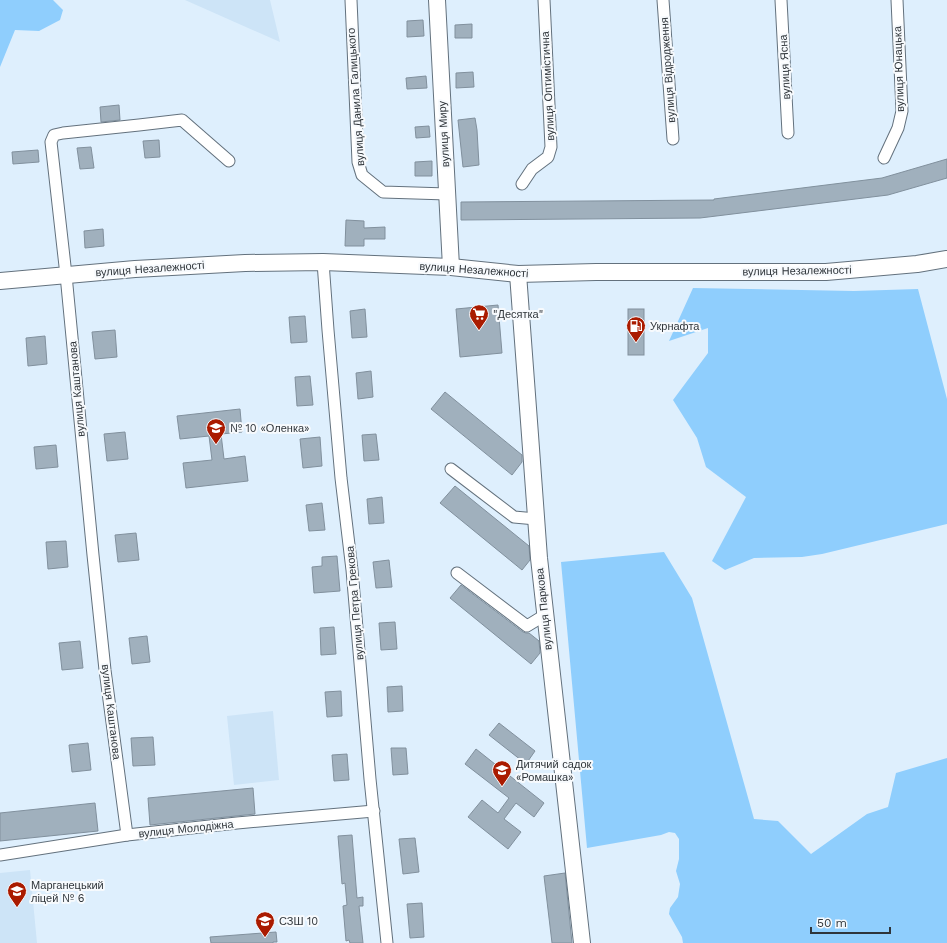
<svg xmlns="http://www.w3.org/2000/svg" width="947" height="943" viewBox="0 0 947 943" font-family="'Work Sans',sans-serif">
<rect width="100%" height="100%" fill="#deeffd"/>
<g fill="#cde4f7">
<path d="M185,0h85l10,42z"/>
<path d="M273,711l6,69 -45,5 -7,-69z"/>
<path d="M30,870l7,73h-37v-70z"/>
</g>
<g fill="#8fcefd">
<path d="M0,0h53l10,10 -3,10 -21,11 -24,-1 -15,37z"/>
<path d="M693,288l161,3 64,-2 29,110v125l-125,30 -20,3 -48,1 -29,12 -13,-9 34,-64 -40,-30 -9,-29 -24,-38 35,-47v-25l-39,13z"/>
<path d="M664,552l28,46 62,221 24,2 33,33 56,-40 21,-7 8,-34 51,-15v185h-264l-1,-6 -13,-23 1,-6 8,-11 2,-13 -4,-13 3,-12v-20l-4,-6 -6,-1 -8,3 -74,13 -26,-286z"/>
</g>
<g fill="#a0b0bd" stroke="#81909d">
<path d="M423,20l1,16 -17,1v-16z"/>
<path d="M472,24v14h-17v-13z"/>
<path d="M473,72l1,15 -18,1v-15z"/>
<path d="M426,76l1,12 -20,1 -1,-11z"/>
<path d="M119,105l1,15 -19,2 -1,-15z"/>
<path d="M475,118l2,12 2,35 -16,2 -5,-47z"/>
<path d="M429,126l1,11 -14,1 -1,-11z"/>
<path d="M159,140l1,17 -15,1 -2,-17z"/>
<path d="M91,147l3,21 -14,1 -3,-21z"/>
<path d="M38,150l1,12 -26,2 -1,-12z"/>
<path d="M947,159v19l-59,17 -188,23 -239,2v-18l253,-2v-1l168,-21z"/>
<path d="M432,161v15h-17v-14z"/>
<path d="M346,220l18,1v7l21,-1v12h-21v7h-19z"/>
<path d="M103,229l1,17 -19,2 -1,-17z"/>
<path d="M498,305l4,48 -42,4 -4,-48z"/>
<path d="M365,309l2,28 -15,1 -2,-27z"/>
<rect x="628" y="309" width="16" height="46"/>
<path d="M305,316l2,26 -16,1 -2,-26z"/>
<path d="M115,330l2,27 -22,2 -3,-27z"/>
<path d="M45,336l2,28 -19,2 -2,-28z"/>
<path d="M371,371l2,26 -15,2 -2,-26z"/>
<path d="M310,376l3,29 -16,1 -2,-29z"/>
<path d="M445,392l77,63v7l-10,13 -81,-66z"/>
<path d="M240,409l2,23 -21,2 3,25 21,-3 3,25 -62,7 -3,-25 29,-3 -3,-24 -29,3 -3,-23z"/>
<path d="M125,432l3,27 -21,2 -3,-27z"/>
<path d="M376,434l3,26 -15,1 -2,-26z"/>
<path d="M320,437l2,29 -19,2 -3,-29z"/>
<path d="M56,445l2,22 -22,2 -2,-22z"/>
<path d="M455,486l74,60 1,14 -8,10 -82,-67z"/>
<path d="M382,497l2,26 -15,1 -2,-25z"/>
<path d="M322,503l3,27 -16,1 -3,-26z"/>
<path d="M136,533l3,27 -21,2 -3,-27z"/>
<path d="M66,541l2,26 -20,2 -2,-27z"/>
<path d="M337,556l3,35 -26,2 -2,-26 10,-1v-9z"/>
<path d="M389,560l3,27 -16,1 -3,-26z"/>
<path d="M461,585l62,47 3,1h3l10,8 1,12 -9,11 -81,-66z"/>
<path d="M395,622l2,27 -16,1 -2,-27z"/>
<path d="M334,627l2,27 -15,1 -1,-27z"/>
<path d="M147,636l3,26 -18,2 -3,-26z"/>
<path d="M80,641l3,27 -21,2 -3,-27z"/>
<path d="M402,686l1,25 -15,1 -1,-25z"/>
<path d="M341,691l1,25 -15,1 -2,-25z"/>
<path d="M499,723l36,28 -9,13 -37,-29z"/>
<path d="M153,737l2,28 -22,1 -2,-28z"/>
<path d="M88,743l3,27 -19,2 -3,-27z"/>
<path d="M391,748h15l2,26 -15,1z"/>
<path d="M476,749l68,54 -10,14 -18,-14 -12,16 17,13 -13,17 -40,-32 14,-17 16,13 11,-15 -44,-34z"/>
<path d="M347,754l2,26 -15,1 -2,-26z"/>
<path d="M253,788l2,26 -105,11 -2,-27z"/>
<path d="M95,803l3,28 -98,10v-28z"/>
<path d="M352,835l5,63 6,-1v9h-4l4,37h-13l-1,-3 -3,1 -3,-35 4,-1 -2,-22 -3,1 -4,-48z"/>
<path d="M415,838l4,34 -16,2 -4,-35z"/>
<path d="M565,873l7,70h-20l-8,-67z"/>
<path d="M422,903l2,34 -14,1 -3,-34z"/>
<path d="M276,932l1,10h-4v1h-62l-1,-6z"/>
</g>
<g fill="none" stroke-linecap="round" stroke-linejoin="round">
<g stroke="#63717d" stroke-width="13">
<g id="street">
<path d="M351,0l7,162 4,13 21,17 64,2"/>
<path d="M663,0l10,139"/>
<path d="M781,0l7,133"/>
<path d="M884,158l14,-30 4,-17 -5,-111"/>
<path d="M522,184l10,-15 16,-12 3,-10 -7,-147"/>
<path d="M323,262l5,68 13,148 11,92 18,209 17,164"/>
<path d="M451,469l63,48 22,2"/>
<path d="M457,573l70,53 18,-11"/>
<path d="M127,835l-22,-165 -12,-115 -27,-280 -15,-133 3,-7 9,-2 76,-8 43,-5 47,41"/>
<path d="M0,855l127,-20 110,-12 137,-12"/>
</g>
</g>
<g stroke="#63717d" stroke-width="18">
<g id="secondary">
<path d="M437,0l14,267"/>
<path d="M518,274l12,161 9,123 43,385"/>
<path d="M0,281l135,-12 110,-6 78,-1 77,3 51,2 67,7 78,-2h230l91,-8 30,-5"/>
</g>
</g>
<use href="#street" stroke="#fff" stroke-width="11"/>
<use href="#secondary" stroke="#fff" stroke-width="16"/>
</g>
<defs>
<g id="supermarket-pin" transform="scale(1)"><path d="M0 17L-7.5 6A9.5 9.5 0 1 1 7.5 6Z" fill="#aa1b00" stroke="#f7fafd"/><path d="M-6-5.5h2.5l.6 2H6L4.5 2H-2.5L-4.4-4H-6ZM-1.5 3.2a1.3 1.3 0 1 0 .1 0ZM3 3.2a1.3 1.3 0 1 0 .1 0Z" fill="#fff"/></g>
<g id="fuel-pin" transform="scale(1)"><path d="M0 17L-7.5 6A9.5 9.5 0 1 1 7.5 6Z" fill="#aa1b00" stroke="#f7fafd"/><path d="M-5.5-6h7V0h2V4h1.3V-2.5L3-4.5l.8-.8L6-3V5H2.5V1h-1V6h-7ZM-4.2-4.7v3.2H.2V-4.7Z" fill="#fff"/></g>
<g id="school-pin" transform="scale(1)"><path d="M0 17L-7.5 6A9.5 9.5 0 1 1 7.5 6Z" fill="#aa1b00" stroke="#f7fafd"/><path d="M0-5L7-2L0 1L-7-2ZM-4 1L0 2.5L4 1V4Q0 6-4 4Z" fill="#fff"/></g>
</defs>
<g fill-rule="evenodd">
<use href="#supermarket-pin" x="479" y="314"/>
<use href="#fuel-pin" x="636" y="326"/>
<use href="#school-pin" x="216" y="428"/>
<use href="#school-pin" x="502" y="770"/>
<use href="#school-pin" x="17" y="891"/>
<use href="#school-pin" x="265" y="921"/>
</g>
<g text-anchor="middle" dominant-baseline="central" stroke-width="4" stroke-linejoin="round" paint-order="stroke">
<g font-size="11" fill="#2f353a" stroke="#f7fafd">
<text transform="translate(785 67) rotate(-93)">вулиця Ясна</text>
<text transform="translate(899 69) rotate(-92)">вулиця Юнацька</text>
<text transform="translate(668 70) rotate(-94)">вулиця Відродження</text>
<text transform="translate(548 86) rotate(-93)">вулиця Оптимістична</text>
<text transform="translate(356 97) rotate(-94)">вулиця Данила Галицького</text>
<text transform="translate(444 134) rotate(-93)">вулиця Миру</text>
<text transform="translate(150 269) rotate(-4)">вулиця Незалежності</text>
<text transform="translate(474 270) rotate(4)">вулиця Незалежності</text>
<text transform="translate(797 271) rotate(-1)">вулиця Незалежності</text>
<text transform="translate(77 389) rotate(-95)">вулиця Каштанова</text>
<text transform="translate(355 603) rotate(-95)">вулиця Петра Грекова</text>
<text transform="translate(544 609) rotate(-96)">вулиця Паркова</text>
<text transform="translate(111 712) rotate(83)">вулиця Каштанова</text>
<text transform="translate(186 829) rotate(-6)">вулиця Молодіжна</text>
</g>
<g font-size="11" fill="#2f353a" stroke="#f7fafd" text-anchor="start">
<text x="493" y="314">"Десятка"</text>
<text x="650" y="326">Укрнафта</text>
<text x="230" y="428">№ 10 «Оленка»</text>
<text x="516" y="764">Дитячий садок<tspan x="516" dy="13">«Ромашка»</tspan></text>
<text x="31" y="885">Марганецький<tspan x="31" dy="13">ліцей № 6</tspan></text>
<text x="279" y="921">СЗШ 10</text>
</g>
</g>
<path d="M811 927v6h79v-6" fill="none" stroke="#2f353a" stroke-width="2"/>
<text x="817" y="927" font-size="12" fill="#2f353a" stroke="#f7fafd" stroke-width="3" paint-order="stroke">50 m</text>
</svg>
